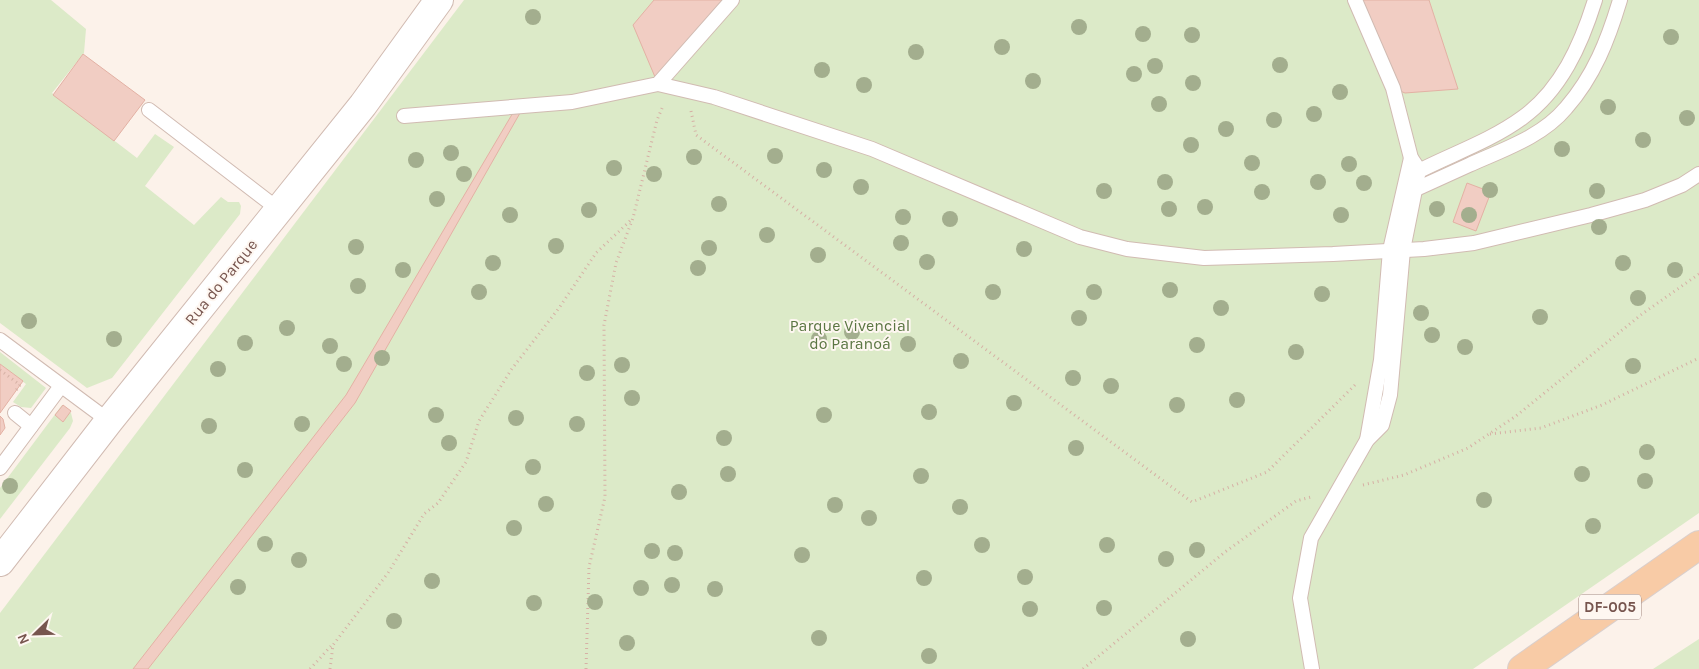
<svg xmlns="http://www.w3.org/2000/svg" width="1699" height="669" viewBox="0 0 1699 669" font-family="Karla,sans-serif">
<rect width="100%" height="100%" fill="#fcf2ea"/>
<g fill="#dceac8">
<path d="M0,0h51l35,29 -2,24 -32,40 85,65 18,-24 19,13 -29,39 49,39 27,-28 7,5h11l2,4 -1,8 -128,164 -25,10 -87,-65z"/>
<path d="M464,0h1235v513l-226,156h-1473v-56z"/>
<path d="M0,352l46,36 -15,20 -10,-1 -8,-5 13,-18 -26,-20z"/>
<path d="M62,405l9,8 2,8 -3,7 -70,91v-31z"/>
<path d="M1699,639v30h-46z"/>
</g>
<g fill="#f1cdc3" stroke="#e3b1a4">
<path d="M654,0h78l-74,84 -25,-59z"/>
<path d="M1355,0h74l29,89 -53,4 -12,-5z"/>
<path d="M83,54l62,46 -31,41 -61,-46z"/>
<path d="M517,106h7l-169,297 -207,266h-15l213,-274z"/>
<path d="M1467,183l24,9 -15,39 -23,-9z"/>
<path d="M0,364l23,17 -23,32z"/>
<path d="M63,405l8,6 -8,11 -8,-7z"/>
<path d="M0,416l3,3 2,9 -5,7z"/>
</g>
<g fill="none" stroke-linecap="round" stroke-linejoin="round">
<g stroke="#d1bbb2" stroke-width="16">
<g id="service">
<path d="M658,84l56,13 158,52 208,88 47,12 77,9 129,-4 91,-5 50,-6 117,-28 54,-15 37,-15 17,-11"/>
<path d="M149,110l129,99"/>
<path d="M404,116l168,-14 86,-18 74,-84"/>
<path d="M1413,174c36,-19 76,-32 109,-56 39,-28 59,-73 73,-118"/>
<path d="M1403,195c22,-10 44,-20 66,-30 33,-15 73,-28 97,-57 28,-32 42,-68 54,-108"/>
<path d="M0,340l109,81"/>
<path d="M15,413l16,13"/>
<path d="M1367,440l14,-80 9,-110 21,-92"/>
<path d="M0,468l61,-82"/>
<path d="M1312,669l-12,-71 11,-60 56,-98 15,-15 8,-30 13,-145 16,-80 -8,-12 -18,-70 -38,-88"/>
</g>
</g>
<g stroke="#d1bbb2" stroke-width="30">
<path id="tertiary" d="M0,562l109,-141 254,-316 76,-105"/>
</g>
<g stroke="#d9cfcd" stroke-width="30">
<path id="primary" d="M1522,669l177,-124"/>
</g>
<g stroke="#d6b0a5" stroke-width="3" stroke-dasharray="1 4" stroke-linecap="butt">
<path d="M691,111l5,24 496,367 75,-30 90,-89"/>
<path d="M0,370l20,15 -6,8"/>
<path d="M1490,434l51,-6 61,-23 97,-47"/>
<path d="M1363,485l41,-10 64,-27 48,-32 126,-102 57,-40"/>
<path d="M310,669l22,-24"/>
<path d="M330,669l3,-24 55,-72 36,-59 14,-11 28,-41 13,-41 32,-51 48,-62 37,-55 35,-33"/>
<path d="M586,669l3,-102 16,-70 -1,-172 12,-62 17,-45 24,-98 6,-14"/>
<path d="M1083,669l142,-117 71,-51 15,-4"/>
</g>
<use href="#service" stroke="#fff" stroke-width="14"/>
<use href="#tertiary" stroke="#fff" stroke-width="28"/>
<use href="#primary" stroke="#f8cba6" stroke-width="28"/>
</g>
<g fill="#a3ae8e">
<circle cx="533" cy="17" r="8"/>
<circle cx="1079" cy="27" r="8"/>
<circle cx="1143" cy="34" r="8"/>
<circle cx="1192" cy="35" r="8"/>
<circle cx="1671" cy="37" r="8"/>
<circle cx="1002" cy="47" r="8"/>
<circle cx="916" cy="52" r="8"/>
<circle cx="1280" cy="65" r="8"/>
<circle cx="1155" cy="66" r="8"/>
<circle cx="822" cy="70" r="8"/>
<circle cx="1134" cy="74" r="8"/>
<circle cx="1033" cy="81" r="8"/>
<circle cx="1193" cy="83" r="8"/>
<circle cx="864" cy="85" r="8"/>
<circle cx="1340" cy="92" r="8"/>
<circle cx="1159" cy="104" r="8"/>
<circle cx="1608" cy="107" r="8"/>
<circle cx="1314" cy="114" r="8"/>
<circle cx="1687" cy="118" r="8"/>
<circle cx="1274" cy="120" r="8"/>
<circle cx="1226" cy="129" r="8"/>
<circle cx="1643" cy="140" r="8"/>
<circle cx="1191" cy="145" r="8"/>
<circle cx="1562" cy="149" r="8"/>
<circle cx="451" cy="153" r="8"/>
<circle cx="775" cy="156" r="8"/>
<circle cx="694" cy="157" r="8"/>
<circle cx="416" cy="160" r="8"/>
<circle cx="1252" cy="163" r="8"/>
<circle cx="1349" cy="164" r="8"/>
<circle cx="614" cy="168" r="8"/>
<circle cx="824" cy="170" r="8"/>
<circle cx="464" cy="174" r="8"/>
<circle cx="654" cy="174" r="8"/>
<circle cx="1165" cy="182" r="8"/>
<circle cx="1318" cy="182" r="8"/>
<circle cx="1364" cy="183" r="8"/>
<circle cx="861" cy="187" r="8"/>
<circle cx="1490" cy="190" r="8"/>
<circle cx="1104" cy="191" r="8"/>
<circle cx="1597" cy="191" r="8"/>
<circle cx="1262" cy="192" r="8"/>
<circle cx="437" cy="199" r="8"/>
<circle cx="719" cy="204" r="8"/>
<circle cx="1205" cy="207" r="8"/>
<circle cx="1169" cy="209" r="8"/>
<circle cx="1437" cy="209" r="8"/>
<circle cx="589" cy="210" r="8"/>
<circle cx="510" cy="215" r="8"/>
<circle cx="1341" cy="215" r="8"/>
<circle cx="1469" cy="215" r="8"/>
<circle cx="903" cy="217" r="8"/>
<circle cx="950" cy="219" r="8"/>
<circle cx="1599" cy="227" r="8"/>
<circle cx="767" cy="235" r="8"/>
<circle cx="901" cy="243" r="8"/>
<circle cx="556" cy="246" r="8"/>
<circle cx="356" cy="247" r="8"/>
<circle cx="709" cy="248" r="8"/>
<circle cx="1024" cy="249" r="8"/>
<circle cx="818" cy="255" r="8"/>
<circle cx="927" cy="262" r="8"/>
<circle cx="493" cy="263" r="8"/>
<circle cx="1623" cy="263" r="8"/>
<circle cx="698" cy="268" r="8"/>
<circle cx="403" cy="270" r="8"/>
<circle cx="1675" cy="270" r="8"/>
<circle cx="358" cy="286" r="8"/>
<circle cx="1170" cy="290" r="8"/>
<circle cx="479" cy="292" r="8"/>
<circle cx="993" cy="292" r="8"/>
<circle cx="1094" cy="292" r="8"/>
<circle cx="1322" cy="294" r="8"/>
<circle cx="1638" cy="298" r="8"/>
<circle cx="1221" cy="308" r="8"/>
<circle cx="1421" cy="313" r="8"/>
<circle cx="1540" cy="317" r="8"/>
<circle cx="1079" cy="318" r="8"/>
<circle cx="29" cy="321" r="8"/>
<circle cx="287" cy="328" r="8"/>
<circle cx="852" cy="332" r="8"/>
<circle cx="1432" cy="335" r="8"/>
<circle cx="114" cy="339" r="8"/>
<circle cx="819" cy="339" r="8"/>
<circle cx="245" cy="343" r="8"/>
<circle cx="908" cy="344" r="8"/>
<circle cx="1197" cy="345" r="8"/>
<circle cx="330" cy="346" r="8"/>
<circle cx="1465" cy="347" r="8"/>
<circle cx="1296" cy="352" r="8"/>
<circle cx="382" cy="358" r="8"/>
<circle cx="961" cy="361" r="8"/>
<circle cx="344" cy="364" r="8"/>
<circle cx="622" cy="365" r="8"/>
<circle cx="1633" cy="366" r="8"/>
<circle cx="218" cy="369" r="8"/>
<circle cx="587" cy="373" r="8"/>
<circle cx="1073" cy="378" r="8"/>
<circle cx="1111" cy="386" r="8"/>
<circle cx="632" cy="398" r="8"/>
<circle cx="1237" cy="400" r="8"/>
<circle cx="1014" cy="403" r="8"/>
<circle cx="1177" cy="405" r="8"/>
<circle cx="929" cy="412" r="8"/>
<circle cx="436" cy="415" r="8"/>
<circle cx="824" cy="415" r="8"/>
<circle cx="516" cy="418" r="8"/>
<circle cx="302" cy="424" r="8"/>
<circle cx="577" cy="424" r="8"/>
<circle cx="209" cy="426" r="8"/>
<circle cx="724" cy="438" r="8"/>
<circle cx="449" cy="443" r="8"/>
<circle cx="1076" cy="448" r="8"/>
<circle cx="1647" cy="452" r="8"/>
<circle cx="533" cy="467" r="8"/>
<circle cx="245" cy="470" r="8"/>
<circle cx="728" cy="474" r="8"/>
<circle cx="1582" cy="474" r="8"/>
<circle cx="921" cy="476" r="8"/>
<circle cx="1645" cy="481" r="8"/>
<circle cx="10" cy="486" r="8"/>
<circle cx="679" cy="492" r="8"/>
<circle cx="1484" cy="500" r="8"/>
<circle cx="546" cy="504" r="8"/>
<circle cx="835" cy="505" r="8"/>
<circle cx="960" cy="507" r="8"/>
<circle cx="869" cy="518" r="8"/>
<circle cx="1593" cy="526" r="8"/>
<circle cx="514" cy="528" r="8"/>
<circle cx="265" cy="544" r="8"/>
<circle cx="982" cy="545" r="8"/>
<circle cx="1107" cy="545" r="8"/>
<circle cx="1197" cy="550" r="8"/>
<circle cx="652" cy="551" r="8"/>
<circle cx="675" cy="553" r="8"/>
<circle cx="802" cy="555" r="8"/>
<circle cx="1166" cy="559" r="8"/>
<circle cx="299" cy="560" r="8"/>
<circle cx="1025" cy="577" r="8"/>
<circle cx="924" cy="578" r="8"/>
<circle cx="432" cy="581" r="8"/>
<circle cx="672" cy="585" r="8"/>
<circle cx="238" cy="587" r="8"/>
<circle cx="641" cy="588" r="8"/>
<circle cx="715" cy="589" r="8"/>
<circle cx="595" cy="602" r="8"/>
<circle cx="534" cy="603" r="8"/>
<circle cx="1104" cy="608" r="8"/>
<circle cx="1030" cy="609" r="8"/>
<circle cx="394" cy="621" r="8"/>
<circle cx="819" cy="638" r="8"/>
<circle cx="1188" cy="639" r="8"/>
<circle cx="627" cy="643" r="8"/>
<circle cx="929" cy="656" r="8"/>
</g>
<g text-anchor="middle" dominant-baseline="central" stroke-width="4" stroke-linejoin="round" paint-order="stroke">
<rect fill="#fef7f1" stroke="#a0867f" stroke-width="1" x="1579" y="594.5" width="62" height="25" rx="4"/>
<g font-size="15" font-weight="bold" fill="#77554e">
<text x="1610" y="607">DF-005</text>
</g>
<g font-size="16" fill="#77554e" stroke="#fef7f1">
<text transform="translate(221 282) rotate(-51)">Rua do Parque</text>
</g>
<g font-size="16" fill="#5b7643" stroke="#fef7f1">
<text x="850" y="325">Parque Vivencial<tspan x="850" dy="18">do Paranoá</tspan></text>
</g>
</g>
<g transform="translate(35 634) rotate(247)" stroke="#fef7f1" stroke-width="4" paint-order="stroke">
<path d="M0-4L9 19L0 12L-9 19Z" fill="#77554e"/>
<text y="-8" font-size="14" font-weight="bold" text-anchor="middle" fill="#77554e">N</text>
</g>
</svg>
